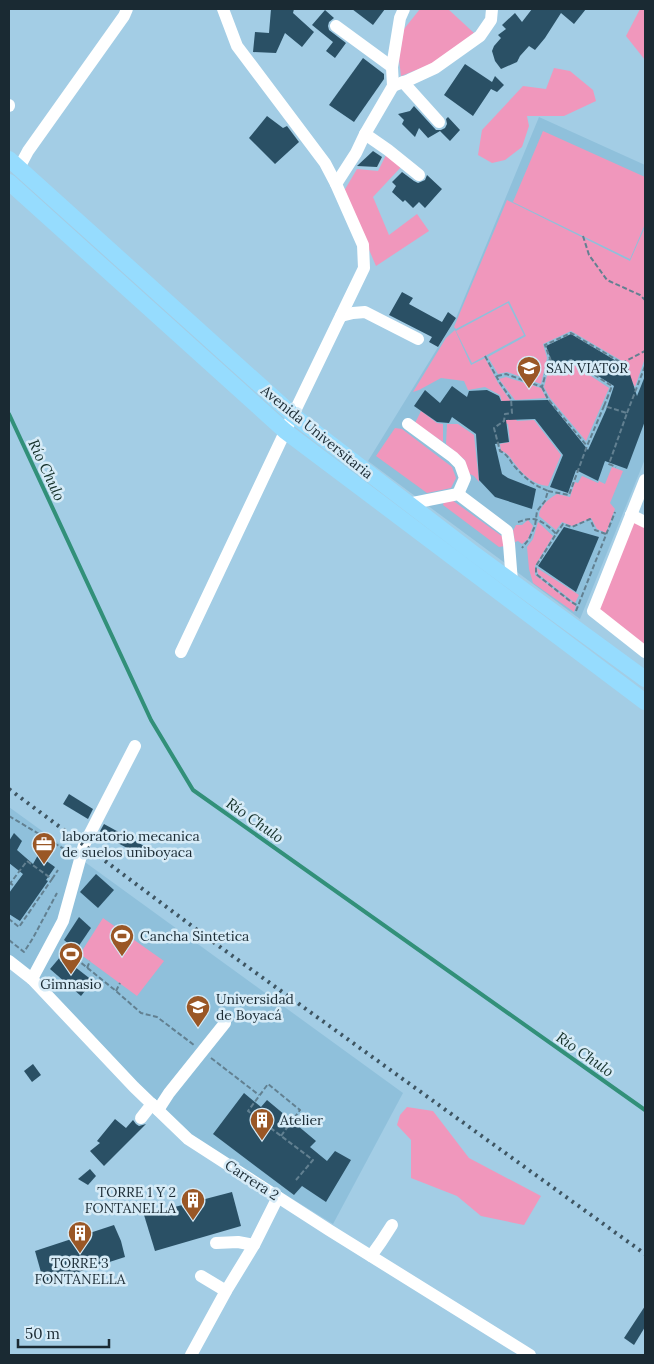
<svg xmlns="http://www.w3.org/2000/svg" width="654" height="1364" viewBox="0 0 654 1364" font-family="Lora,serif">
<rect width="100%" height="100%" fill="#a3cde5"/>
<g fill="#8fc0db">
<path d="M539,117l106,48v294l-65,160 -212,-158 88,-143z"/>
<path d="M9,807l394,286 -70,131 -142,-88 -182,-176z"/>
</g>
<g fill="#f097bc">
<path d="M420,9h28l26,24 -40,30 -33,13 -2,-17 5,-30z"/>
<path d="M640,9h5v51l-19,-24z"/>
<path d="M554,68l16,3 23,19 3,11 -32,15h-37l2,10 -7,21 -17,13 -13,3 -14,-8 4,-25 41,-44 23,3z"/>
<path d="M543,131l102,46v47l-15,35 -117,-57z"/>
<path d="M387,153l14,14 -28,30 16,38 28,-21 12,17 -53,35 -32,-75 13,-22 21,2z"/>
<path d="M507,200l123,61 15,-34v131l-10,29 -13,-26 -51,-30 -28,13 4,14 -6,26 -34,-12 -9,2 -10,-17 38,-21 -17,-35 -53,28 -2,-2z"/>
<path d="M508,303l16,32 -52,28 -16,-32z"/>
<path d="M455,330l16,35 14,-7 13,25 12,17 1,8 -7,1 -4,-14 -15,-8 -17,3 -4,-9 -23,-3 -22,12 -6,2 33,-54z"/>
<path d="M570,362l39,26 -23,53 -36,-43 -6,-11 6,-23 2,7z"/>
<path d="M506,377l35,11 5,10 -31,2 -16,-21z"/>
<path d="M421,411l16,12 6,1v18l-28,-19z"/>
<path d="M506,418h9l2,3 17,-1 27,35 -13,31c-14,-1 -25,-11 -33,-22 -5,-6 -6,-11 -14,-13l-1,-7 10,-2 -2,-18 -4,-1z"/>
<path d="M447,424h11l16,11 5,47 -5,-6 -8,-4 -1,-12 -19,-16z"/>
<path d="M395,428l7,1 50,38 4,11 -5,10 -24,5 -51,-37z"/>
<path d="M612,467l11,4 -13,32 5,6 -9,24 -9,-4 -6,-11 -19,8 -10,-4 -6,8 -17,-14c0,-10 11,-18 18,-22l13,3 5,-15 3,1 4,-7 16,7 1,-2 6,3z"/>
<path d="M452,500l51,37 2,9 -6,1 -56,-42 1,-3z"/>
<path d="M528,520l5,6 -5,13 -6,5 -4,-3 -3,1 -2,-11 3,-6h6z"/>
<path d="M538,522l15,14 -18,30v9l41,31 -2,6 -41,-29 -4,-14 -2,-22 6,-8z"/>
<path d="M633,522l12,5v114l-1,4 -45,-36z"/>
<path d="M537,568l42,27 -4,8 -37,-29z"/>
<path d="M103,918l61,43 -27,35 -57,-42z"/>
<path d="M407,1107l26,4 36,47 72,38 -17,29 -43,-9 -24,-20 -46,-18v-38l-14,-15 3,-10z"/>
</g>
<g fill="none" stroke-linecap="round" stroke-linejoin="round">
<path stroke="#329079" stroke-width="4" d="M9,414l142,306 42,70 452,320"/>
</g>
<g fill="#2a5065">
<path d="M271,9h23l-1,4 21,19 -12,15 -17,-14 -9,20 -23,-1 2,-20 14,1z"/>
<path d="M352,9h33l-12,16z"/>
<path d="M532,9h54l-12,15 -13,-11 -16,25 -10,12 -6,-4 -9,10 -3,6 -16,7 -6,-8 -3,-10 2,-5 7,-8 -3,-3 8,-6 -4,-4 13,-12 7,9z"/>
<path d="M325,10l9,8 -5,4 -1,4 1,4 17,13 -11,15 -9,-7 7,-9 -21,-17z"/>
<path d="M363,58l21,16v5l-30,43 -25,-17z"/>
<path d="M465,64l27,18 3,-6 9,9 -7,7 -6,-3 -18,27 -29,-21z"/>
<path d="M414,106l22,24h5l4,-2 2,-4 -1,-5 2,-2 12,13 -10,11 -10,-10 -12,7 -9,-10 -4,9 -13,-13 2,-4 -6,-6 12,-3z"/>
<path d="M267,116l16,12 4,-2 12,16 -24,22 -26,-26z"/>
<path d="M373,151l9,6 -5,10 -20,-1z"/>
<path d="M402,172l12,9 4,2 7,-3 2,-5 15,14 -17,19 -6,-6 -6,6 -8,-8 -2,2 -11,-10 4,-6 -4,-4z"/>
<path d="M402,292l11,6 -4,6 33,18 6,-10 8,6 -18,29 -9,-5 3,-5 -43,-22z"/>
<path d="M571,334l57,34 9,28 8,-20v45l-18,48 -22,-8 -7,20 -22,-11 -8,23 -18,-6 13,-32 -28,-36 -29,1 3,22 -14,2 7,30 6,4 28,11 -4,20 -37,-12 -16,-17 -3,-46 -24,-17 -3,6 -12,-1 -23,-16 11,-16 15,13 12,-17 15,11 2,-6 18,-1 12,6 2,5 47,-1 40,50 18,-40 8,-24 -43,-27 -17,9 -8,-22z"/>
<path d="M564,527l35,10 -23,55 -38,-26z"/>
<path d="M69,794l24,15 -5,10 -25,-15z"/>
<path d="M104,824l42,23 -4,9 -43,-23z"/>
<path d="M14,833l8,8 -5,9 16,14 5,-9 17,12 -9,13 2,1 -28,40 -11,-7v-21l14,-19 -14,-11v-22z"/>
<path d="M96,874l18,16 -16,18 -18,-16z"/>
<path d="M79,917l12,11 -15,22 -12,-10z"/>
<path d="M61,956l32,25 -12,15 -31,-27z"/>
<path d="M33,1064l8,11 -9,7 -8,-11z"/>
<path d="M244,1093l17,14 6,-7 49,41 -6,6 17,14 8,-10 16,9 -25,42 -24,-16 -8,9 -81,-61z"/>
<path d="M115,1119l11,9 7,-8 3,4 3,2 7,-2 -42,42 -14,-15 10,-8 -3,-2z"/>
<path d="M90,1169l6,7 -8,9 -10,-6z"/>
<path d="M232,1192l9,34 -86,25 -11,-36z"/>
<path d="M114,1225l7,16 4,16 -81,26 -9,-32z"/>
<path d="M645,1306v21l-11,18 -10,-7z"/>
</g>
<g fill="none" stroke-linecap="round" stroke-linejoin="round">
<g stroke="#628091" stroke-width="2" stroke-dasharray="5 2.5" stroke-linecap="butt">
<path d="M583,236l6,19 18,25 33,15 5,5"/>
<path d="M485,356l15,27 11,16 1,14 -7,1 -1,7 -10,7 6,23c9,4 10,11 16,17 11,12 18,17 32,23l-3,10 -8,10 -2,15 -6,13 -7,9"/>
<path d="M497,376l9,-2 36,13 8,-29"/>
<path d="M542,387l6,12 39,47"/>
<path d="M604,406l8,-20 -41,-26 -17,9 -9,-24 26,-12 51,30 23,-12"/>
<path d="M627,413l18,-47"/>
<path d="M548,491l21,4 18,-49 17,-40 23,7 -18,51 7,3"/>
<path d="M518,522c4,-1 8,-3 13,-3 8,-1 20,9 25,15l-20,32v8l34,27 8,5"/>
<path d="M556,534l7,-10 9,3 18,-8 5,11 11,4"/>
<path d="M576,611l39,-99"/>
<path d="M9,816l60,36"/>
<path d="M52,879l6,-9"/>
<path d="M9,882l5,4"/>
<path d="M9,885l18,-24 25,18 -33,48 -10,-8"/>
<path d="M9,940l15,12 9,-14 24,-45"/>
<path d="M64,949l52,42 25,22 16,4 37,28"/>
<path d="M67,952l3,-7"/>
<path d="M73,965l5,-4"/>
<path d="M87,968l3,-7"/>
<path d="M116,991l4,-8"/>
<path d="M211,1058l48,37"/>
<path d="M281,1136l19,-26 -32,-26 -20,27 65,49 -17,20"/>
</g>
<g stroke="#fff" stroke-width="12">
<path d="M336,26l56,41"/>
<path d="M403,82l36,40"/>
<path d="M393,86l16,-6 26,-12 45,-32 11,-16 1,-11"/>
<path d="M9,105v1"/>
<path d="M365,134l23,16 31,25"/>
<path d="M19,168l9,-17 96,-135 3,-7"/>
<path d="M336,184l20,-31 9,-19 28,-48 -1,-19 8,-49 4,-9"/>
<path d="M341,316l12,-3 12,-1 53,27"/>
<path d="M408,424l45,33 7,7 5,14 -7,16"/>
<path d="M645,480l-52,131 52,41"/>
<path d="M408,504l50,-10 49,37 2,13 3,38"/>
<path d="M631,515l14,7"/>
<path d="M181,652l112,-237 71,-147 -1,-23 -27,-61 -11,-21 -88,-117 -14,-37"/>
<path d="M9,961l23,18 102,108 54,52 141,91 201,125"/>
<path d="M32,979l31,-58 21,-76 51,-99"/>
<path d="M158,1110l11,-17 56,-70"/>
<path d="M141,1118l11,-14"/>
<path d="M216,1243l22,-1 16,3"/>
<path d="M371,1256l10,-14 11,-17"/>
<path d="M201,1276l25,15"/>
<path d="M191,1355l35,-64 28,-46 24,-48"/>
</g>
<g stroke="#96dcfe" stroke-width="16">
<path d="M9,159l284,256 180,138 172,126"/>
<path d="M9,182l276,249 360,271"/>
</g>
<path stroke="#3e5562" stroke-width="4" stroke-dasharray="2.5 5" stroke-linecap="butt" d="M9,789l207,155 429,310"/>
</g>
<defs>
<g id="school-pin" transform="scale(1.25)"><path d="M0 17L-7.5 6A9.5 9.5 0 1 1 7.5 6Z" fill="#9a5726" stroke="#d6ebf7"/><path d="M0-5L7-2L0 1L-7-2ZM-4 1L0 2.5L4 1V4Q0 6-4 4Z" fill="#fff"/></g>
<g id="office-pin" transform="scale(1.25)"><path d="M0 17L-7.5 6A9.5 9.5 0 1 1 7.5 6Z" fill="#9a5726" stroke="#d6ebf7"/><path d="M-6-3h4V-5.5h4V-3h4V5H-6ZM-1-4.5V-3h2v-1.5ZM-6 0V1H6V0Z" fill="#fff"/></g>
<g id="stadium-pin" transform="scale(1.25)"><path d="M0 17L-7.5 6A9.5 9.5 0 1 1 7.5 6Z" fill="#9a5726" stroke="#d6ebf7"/><path d="M0-5a6.5 5 0 1 0 0 10a6.5 5 0 1 0 0-10ZM-3.5-1.8h7v3.6h-7Z" fill="#fff"/></g>
<g id="university-pin" transform="scale(1.25)"><path d="M0 17L-7.5 6A9.5 9.5 0 1 1 7.5 6Z" fill="#9a5726" stroke="#d6ebf7"/><path d="M0-5L7-2L0 1L-7-2ZM-4 1L0 2.5L4 1V4Q0 6-4 4Z" fill="#fff"/></g>
<g id="building-pin" transform="scale(1.25)"><path d="M0 17L-7.5 6A9.5 9.5 0 1 1 7.5 6Z" fill="#9a5726" stroke="#d6ebf7"/><path d="M-4-6H4V6H1V3H-1V6H-4ZM-2.5-4.3h1.7v1.8h-1.7ZM.8-4.3h1.7v1.8H.8ZM-2.5-1h1.7V.8h-1.7ZM.8-1h1.7V.8H.8Z" fill="#fff"/></g>
</defs>
<g fill-rule="evenodd">
<use href="#school-pin" x="529" y="368"/>
<use href="#office-pin" x="44" y="844"/>
<use href="#stadium-pin" x="122" y="936"/>
<use href="#stadium-pin" x="71" y="954"/>
<use href="#university-pin" x="198" y="1007"/>
<use href="#building-pin" x="262" y="1120"/>
<use href="#building-pin" x="193" y="1200"/>
<use href="#building-pin" x="80" y="1233"/>
</g>
<g text-anchor="middle" dominant-baseline="central" stroke-width="5" stroke-linejoin="round" paint-order="stroke">
<g font-size="14" fill="#1a2a33" stroke="#d6ebf7" text-anchor="start">
<text x="546" y="368">SAN VIATOR</text>
<text x="62" y="836">laboratorio mecanica<tspan x="62" dy="16">de suelos uniboyaca</tspan></text>
<text x="140" y="936">Cancha Sintetica</text>
<text x="71" y="984" text-anchor="middle">Gimnasio</text>
<text x="216" y="999">Universidad<tspan x="216" dy="16">de Boyacá</tspan></text>
<text x="280" y="1120">Atelier</text>
<text x="176" y="1192" text-anchor="end">TORRE 1 Y 2<tspan x="176" dy="16">FONTANELLA</tspan></text>
<text x="80" y="1263" text-anchor="middle">TORRE 3<tspan x="80" dy="16">FONTANELLA</tspan></text>
</g>
<g font-size="14" fill="#1a2a33" stroke="#d6ebf7">
<text transform="translate(317 432) rotate(39)">Avenida Universitaria</text>
<text transform="translate(252 1180) rotate(33)">Carrera 2</text>
</g>
<g font-size="15" font-style="italic" fill="#132f28" stroke="#d6ebf7">
<text transform="translate(47 470) rotate(65)">Río Chulo</text>
<text transform="translate(255 820) rotate(35)">Río Chulo</text>
<text transform="translate(585 1054) rotate(35)">Río Chulo</text>
</g>
</g>
<rect width="654" height="1364" fill="none" stroke="#1a2a33" stroke-width="20"/>
<path d="M18 1339v8h91v-8" fill="none" stroke="#1a2a33" stroke-width="2.5"/>
<text x="25" y="1339" font-size="15" fill="#1a2a33" stroke="#d6ebf7" stroke-width="4" paint-order="stroke">50 m</text>
</svg>
